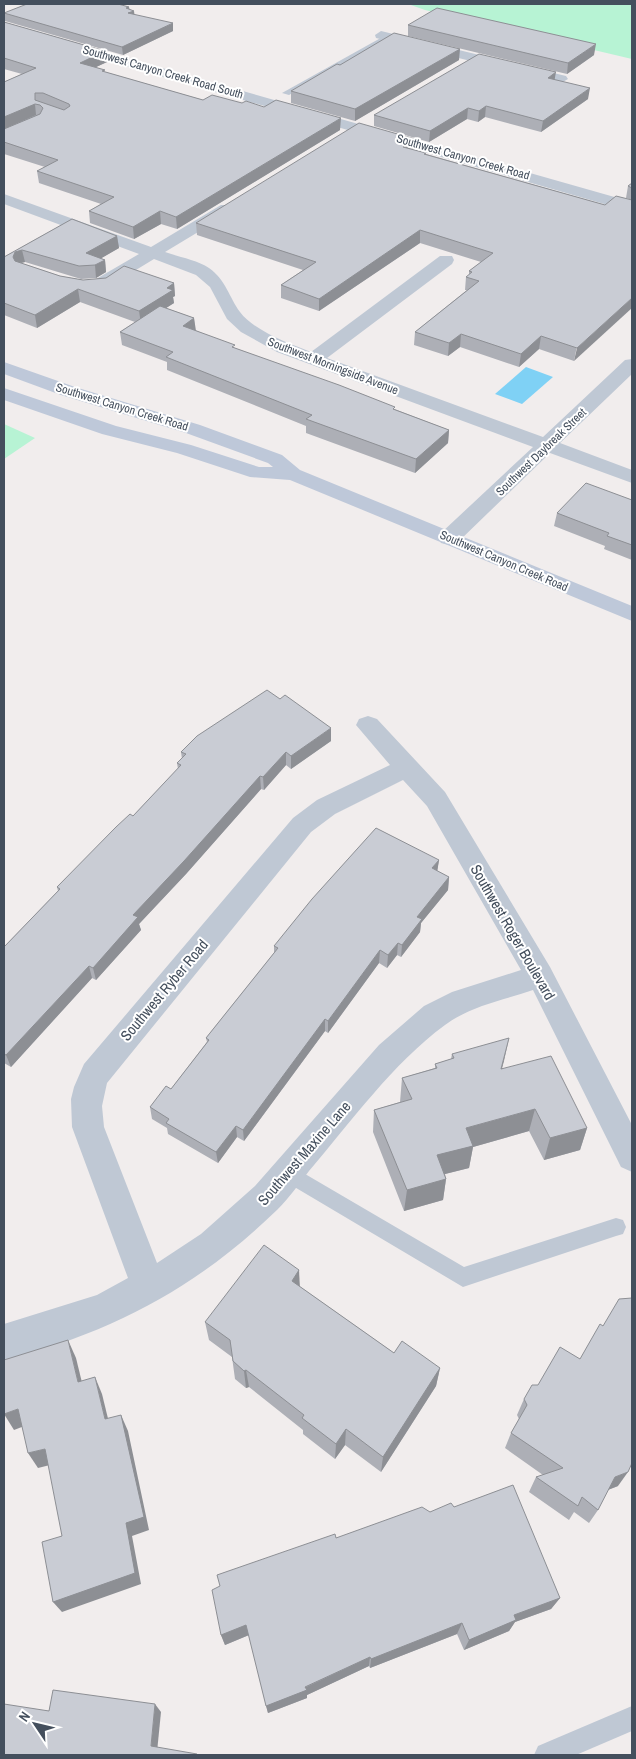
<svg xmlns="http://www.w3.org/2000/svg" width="636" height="1759" viewBox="0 0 636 1759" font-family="'Archivo Narrow',sans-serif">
<rect width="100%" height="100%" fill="#f1eded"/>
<g fill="#b7f3d4">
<path d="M408,4h224v55l-207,-49z"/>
<path d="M4,424l31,14 -31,21z"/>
</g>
<path fill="#7fd1f5" d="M526,367l27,10 -31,27 -27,-10z"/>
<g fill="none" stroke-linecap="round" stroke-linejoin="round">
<g fill="#bfc8d4" fill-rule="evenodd">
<path d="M386,35l7,2 -104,58 -7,-2z"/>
<path d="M288,1164l176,103 152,-49 7,2 3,7 -3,7 -7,2 -153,51 -182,-108 -3,-6 3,-6z"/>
<path d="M632,1706v25l-56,24h-42l4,-9z"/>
</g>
<g fill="#bfc8d4" fill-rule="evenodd">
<path d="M4,23l628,179v10l-628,-181z"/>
<path d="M381,31l185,45 2,3 -7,4 -185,-45 -1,-3z"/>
<path d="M4,194l147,53 70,-42h12l2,3 -2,3 -68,41c14,5 32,8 44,16 17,12 20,29 31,44 14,19 50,32 71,40l129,-96h12l2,4 -2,4 -125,94 216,79 82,-77 7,-1v15l-72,69 72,27v13l-82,-30 -93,90 -8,2 -8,-2 -3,-5 3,-5 92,-86 -256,-95 -36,-20 -14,-13 -17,-32 -14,-12 -42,-16 -51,31 -6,1 -6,-1 -3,-4 3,-4 48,-28 -135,-50z"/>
<path d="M368,716l9,3 68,73 105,175 82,158v47l-11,-5 -88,-177c-29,10 -63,16 -88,35 -52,38 -94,97 -136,146 -10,13 -20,27 -31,38 -80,78 -166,124 -274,151v-36l93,-29 31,-17 -56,-151 -1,-28 3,-12 10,-23 209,-246 24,-18 73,-35 -34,-40 3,-6zM403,780l24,26 94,164 -69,22 -28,14 -45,39 -124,141 -54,48 -44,29 -53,-136 -2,-21 5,-23 204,-251 24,-18z"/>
</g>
<path fill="#bec8d9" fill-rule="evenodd" d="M4,362l71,25 125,38 82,30 18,15 332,136v15l-342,-141 -40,-3 -73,-24 -75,-19 -98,-34v-12l112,38 75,19 68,22h14l-5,-4 -82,-30 -125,-38 -57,-21z"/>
</g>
<g fill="#adafb6">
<path d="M130,9l5,6 38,16 -50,24 -118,-34 -1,-8z"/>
<path d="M4,22l101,29 2,11 -11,5 9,5 98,28 137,30 -163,99 -16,-5 -27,15 -44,-16 -1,-12 12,-7 -62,-21 -2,-12 8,-4 -41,-13v-72l18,-8 -18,-5z"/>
<path d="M408,25l186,30 -27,19 -159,-38z"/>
<path d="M459,60l-104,61 -64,-18v-12l49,-26z"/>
<path d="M555,80l33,19 -47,33 -56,-15 -7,5 -11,-3 -38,23 -55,-16v-11z"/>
<path d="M415,150l11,4 179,51 -31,156 -35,-12 -20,18 -59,-20 -12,9 -34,-11 1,-13 52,-42h-2l1,-13 3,-2v-4l12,-9 -61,-19 -101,68 -38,-13v-13l22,-15 -106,-35 -1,-12z"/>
<path d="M632,183v17l-6,-2 2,-12z"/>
<path d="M72,219l45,17 2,12 -18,10 4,2 1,12 -10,6 -15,1 -56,-17 -4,1 39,13 23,4 91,3 1,13 -2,1 1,6 -8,5 28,10 1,12 40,18 214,82 -1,13 -33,30 -109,-40v-7l-139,-56v-8l-45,-17 -2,-13 15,-10 -55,-20 -43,26 -33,-13v-58z"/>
<path d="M632,500v60l-28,-11 1,-3 -51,-20 3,-13z"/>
<path d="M331,741l-40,28 -5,-4 -22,25 -3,-1 -75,85 -47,50 2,6 -45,50 -4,-2 -81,89 -7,-4v-116l54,-56 -1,-4 76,-71 45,-47 -1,-6 5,-4 -1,-7z"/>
<path d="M439,860l-2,11 12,6 -1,13 -27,33 -1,9 -19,25 -4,-2 -10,13 -8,-5 -51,70 -3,-2 -81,110 -7,-4 -19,26 -50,-29 -1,-6 -15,-9 -2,-12 21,-18 36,-47 -1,-4 68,-85v-7z"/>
<path d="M452,1054l50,14 85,60 -7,22 -36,10 -15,-29 -56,16 -4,21 -24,6 1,5 -3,21 -39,11 -31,-79 1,-22 26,-8 2,-24 33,-10v-4l16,-5z"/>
<path d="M299,1270v16l95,67 46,15 -4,18 -55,86 -36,-27 -10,14 -32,-25v-4l-54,-43 -3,1 -11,-9 -3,-22 -23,-17 -4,-18z"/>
<path d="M524,1399l94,87 -10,4 -10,20 -9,13 -15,-11 -5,8 -40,-28 7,-15 7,-2 -38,-27 6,-15 8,-14 -2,-4z"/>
<path d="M454,1507l106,91 -9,11 -36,13 -6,9 -45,19 -7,-16 -87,34 -1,-2 -62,29v3l-39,15 -19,-78 -24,10 -4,-10 115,-97 94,-26z"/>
</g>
<g fill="#8d8f94">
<path d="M129,7l1,5 4,-1 1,8 -7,2 -2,-13z"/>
<path d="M173,23v8l-50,24 -1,-8z"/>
<path d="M596,44l-2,11 -27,19 1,-11z"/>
<path d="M460,49l-1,11 -104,61v-12z"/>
<path d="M105,51l2,11 -26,12 -1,-11z"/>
<path d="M556,72l-2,11 -6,-5z"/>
<path d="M590,88l-2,11 -47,33 2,-11z"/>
<path d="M35,104l1,11 -32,14v-12z"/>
<path d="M486,106l-1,11 -7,5 1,-11z"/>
<path d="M468,108l-1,11 -38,23 1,-11z"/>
<path d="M341,118l-1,12 -163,99 -1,-12z"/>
<path d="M415,139v12l-12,-4z"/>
<path d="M160,211l1,13 -27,15 -1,-12z"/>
<path d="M420,230v13l-101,68v-12z"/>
<path d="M117,236l2,12 -31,18 -2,-13z"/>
<path d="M22,250l3,12 -8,2 -2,6 -2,-13 2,-5z"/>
<path d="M105,260l1,12 -10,6 -1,-13z"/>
<path d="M174,283l1,13 -2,1 1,6 -33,21 -2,-13 28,-23z"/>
<path d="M78,289l2,13 -43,26 -2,-13z"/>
<path d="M632,298v10l-58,53 3,-13z"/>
<path d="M194,318l2,13 -13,-5z"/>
<path d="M461,334l-1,13 -12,9 1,-13z"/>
<path d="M541,336l-2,13 -20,18 2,-13z"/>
<path d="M449,430l-1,13 -33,30 1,-14z"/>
<path d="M331,728v13l-40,28v-13z"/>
<path d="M286,752v13l-22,25 -1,-13z"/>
<path d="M260,776l1,13 -75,85 -47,50 2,6 -45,50 -3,-12 40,-53z"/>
<path d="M439,860l-2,13 -5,-5z"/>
<path d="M449,877l-1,13 -27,33 -1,9 -19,25 1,-12 15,-28z"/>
<path d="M398,943l-1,12 -10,13 1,-13z"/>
<path d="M380,950l-1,13 -51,70v-12z"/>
<path d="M89,966l3,12 -81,89 -5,-12z"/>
<path d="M325,1019v12l-81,110 -1,-11z"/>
<path d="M509,1038l-5,23 -8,30 5,-22z"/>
<path d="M535,1109l-6,22 -56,16 -4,21 -36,9 4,-22 29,-27z"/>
<path d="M236,1126l1,11 -19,26 -2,-11z"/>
<path d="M587,1128l-7,22 -36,10 6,-22z"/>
<path d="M446,1179l-3,21 -39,11 3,-21z"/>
<path d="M299,1270l1,19 -8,-8z"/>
<path d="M68,1340l8,18 10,41 -8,-17z"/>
<path d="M440,1368l-4,18 -55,86 2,-15z"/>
<path d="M246,1370l3,17 -3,1 -2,-17z"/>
<path d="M95,1377l7,17 10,41 -7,-16z"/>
<path d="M18,1409l9,16 -13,5 -10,-16z"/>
<path d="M121,1415l7,16 21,99 -17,6 9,48 -79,28 -9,-10 73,-79z"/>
<path d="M346,1429l-1,16 -10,14 1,-15z"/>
<path d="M45,1449l9,15 -16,4 -10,-15z"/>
<path d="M628,1472l-10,14 -13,5 10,-14z"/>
<path d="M560,1598l-9,11 -36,13 -6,9 -45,19 5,-10 45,-25z"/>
<path d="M462,1623l-5,11 -87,34 1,-9z"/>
<path d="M246,1625l3,10 -24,10 -4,-10z"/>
<path d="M370,1657l-1,9 -62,29v3l-39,15 -2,-7z"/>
<path d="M155,1704l6,8 -4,40 -6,-6z"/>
</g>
<g fill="#c9ccd4" stroke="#8d8f94" fill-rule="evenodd">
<path d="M27,4h91l11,3 -3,1 8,3 -6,2 45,10 -51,24 -118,-34z"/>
<path d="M437,8l159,36 -28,19 -160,-38z"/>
<path d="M4,22l101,29 -25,12 25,7 -3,1 101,29 9,-5 30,8 4,-2 18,6 12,-7 65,18 -165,99 -16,-6 -27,16 -44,-16 25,-14 -77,-26 21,-11 -54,-18v-13l36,-15 3,-6 -3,-3 -5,-1 -31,13v-35l32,-14 -32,-10zM35,93h8l26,11 1,2 -6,4 -29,-10z"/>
<path d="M394,33l66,16 -105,60 -64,-18 46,-27 3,1z"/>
<path d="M479,54l77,18 -8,6 42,10 -47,33 -57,-15 -7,5 -11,-3 -38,23 -56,-16z"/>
<path d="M359,123l56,16 -12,8 23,6 -2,1 181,51 11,-9 16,4v98l-55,50 -36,-12 -20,18 -60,-20 -12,9 -34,-11 64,-51 -13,-4 6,-5 -3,-1 24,-18 -73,-23 -101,69 -38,-14 35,-23 -120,-39z"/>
<path d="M632,183v5l-4,-2z"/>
<path d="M72,219l45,17 -31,17 19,7 -10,5 -16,1 -57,-16 -7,2 -2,5 2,4 45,15 23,4 23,-2 18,-12 50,17 -7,5 6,2 -34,21 -61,-22 -43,26 -31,-12v-46z"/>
<path d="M160,306l34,12 -11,8 52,19 -3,2 107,38 56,22 -2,2 56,21 -33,29 -110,-40 6,-4 -146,-58 7,-5 -53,-20z"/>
<path d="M586,483l46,17v45l-25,-9 2,-3 -52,-20z"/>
<path d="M267,690l13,9 5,-4 46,33 -40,28 -5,-4 -23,25 -3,-1 -76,85 -51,54 5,2 -45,51 -4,-2 -83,89 -2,-1v-107l56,-58 -3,-2 59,-60 14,-13 3,2 48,-51 -4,-2 9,-9 -5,-2 16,-16z"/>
<path d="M376,828l63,32 -7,8 17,9 -32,40 5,2 -20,26 -4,-2 -10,12 -8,-5 -52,71 -3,-2 -82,111 -7,-4 -20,26 -50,-29 3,-4 -19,-12 16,-21 5,3 38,-49 -3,-2 72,-90 -4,-2 38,-47z"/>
<path d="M509,1038l-8,31 50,-13 36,72 -37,10 -15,-29 -69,19 7,18 -36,9 9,24 -39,11 -33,-80 38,-11 -10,-21 35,-10 -2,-4 19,-6 -2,-4z"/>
<path d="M264,1245l35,25 -7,11 102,72 8,-12 38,27 -57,89 -37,-28 -10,15 -34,-26 2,-3 -58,-45 -2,1 -11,-10 -3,-21 -25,-18z"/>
<path d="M632,1298v165l-4,9 -13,5 -17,33 -16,-13 -4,9 -42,-29 27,-9 -52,-35 16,-28 -3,-6 8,-14h6l22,-38 20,12 20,-35 3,2 16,-27z"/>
<path d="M68,1340l10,42 17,-5 10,42 16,-4 23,102 -18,6 9,50 -82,29 -11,-60 20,-6 -17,-87 -17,4 -10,-44 -14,5v-54z"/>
<path d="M513,1485l47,113 -46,17 2,5 -47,20 -7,-17 -91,36 -1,-2 -65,30 2,3 -41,16 -20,-81 -25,10 -9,-45 8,-4 -3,-11 118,-41 1,4 86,-31 8,5 21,-9 3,4z"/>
<path d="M53,1690l102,14 -4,42 46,8v1h-193v-51l45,7z"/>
</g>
<g text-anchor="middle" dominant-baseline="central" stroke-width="4" stroke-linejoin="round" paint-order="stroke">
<g font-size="12" fill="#444f5d" stroke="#fff">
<text transform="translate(163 72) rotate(16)">Southwest Canyon Creek Road South</text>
<text transform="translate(463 157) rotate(16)">Southwest Canyon Creek Road</text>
<text transform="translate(333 366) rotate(21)">Southwest Morningside Avenue</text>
<text transform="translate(122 407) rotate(17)">Southwest Canyon Creek Road</text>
<text transform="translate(541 452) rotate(-44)">Southwest Daybreak Street</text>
<text transform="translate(504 561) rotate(23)">Southwest Canyon Creek Road</text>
</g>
<g font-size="15" fill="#444f5d" stroke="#fff">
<text transform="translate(513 932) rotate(60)">Southwest Roger Boulevard</text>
<text transform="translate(164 990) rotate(-50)">Southwest Ryber Road</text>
<text transform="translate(304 1153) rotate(-49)">Southwest Maxine Lane</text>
</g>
</g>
<rect width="636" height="1759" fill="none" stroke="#444f5d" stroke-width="10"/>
<g transform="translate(35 1724) rotate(305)" stroke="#ffffff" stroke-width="4" paint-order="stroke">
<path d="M0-4L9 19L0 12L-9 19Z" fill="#444f5d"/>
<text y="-8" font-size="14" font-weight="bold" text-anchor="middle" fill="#444f5d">N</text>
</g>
</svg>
